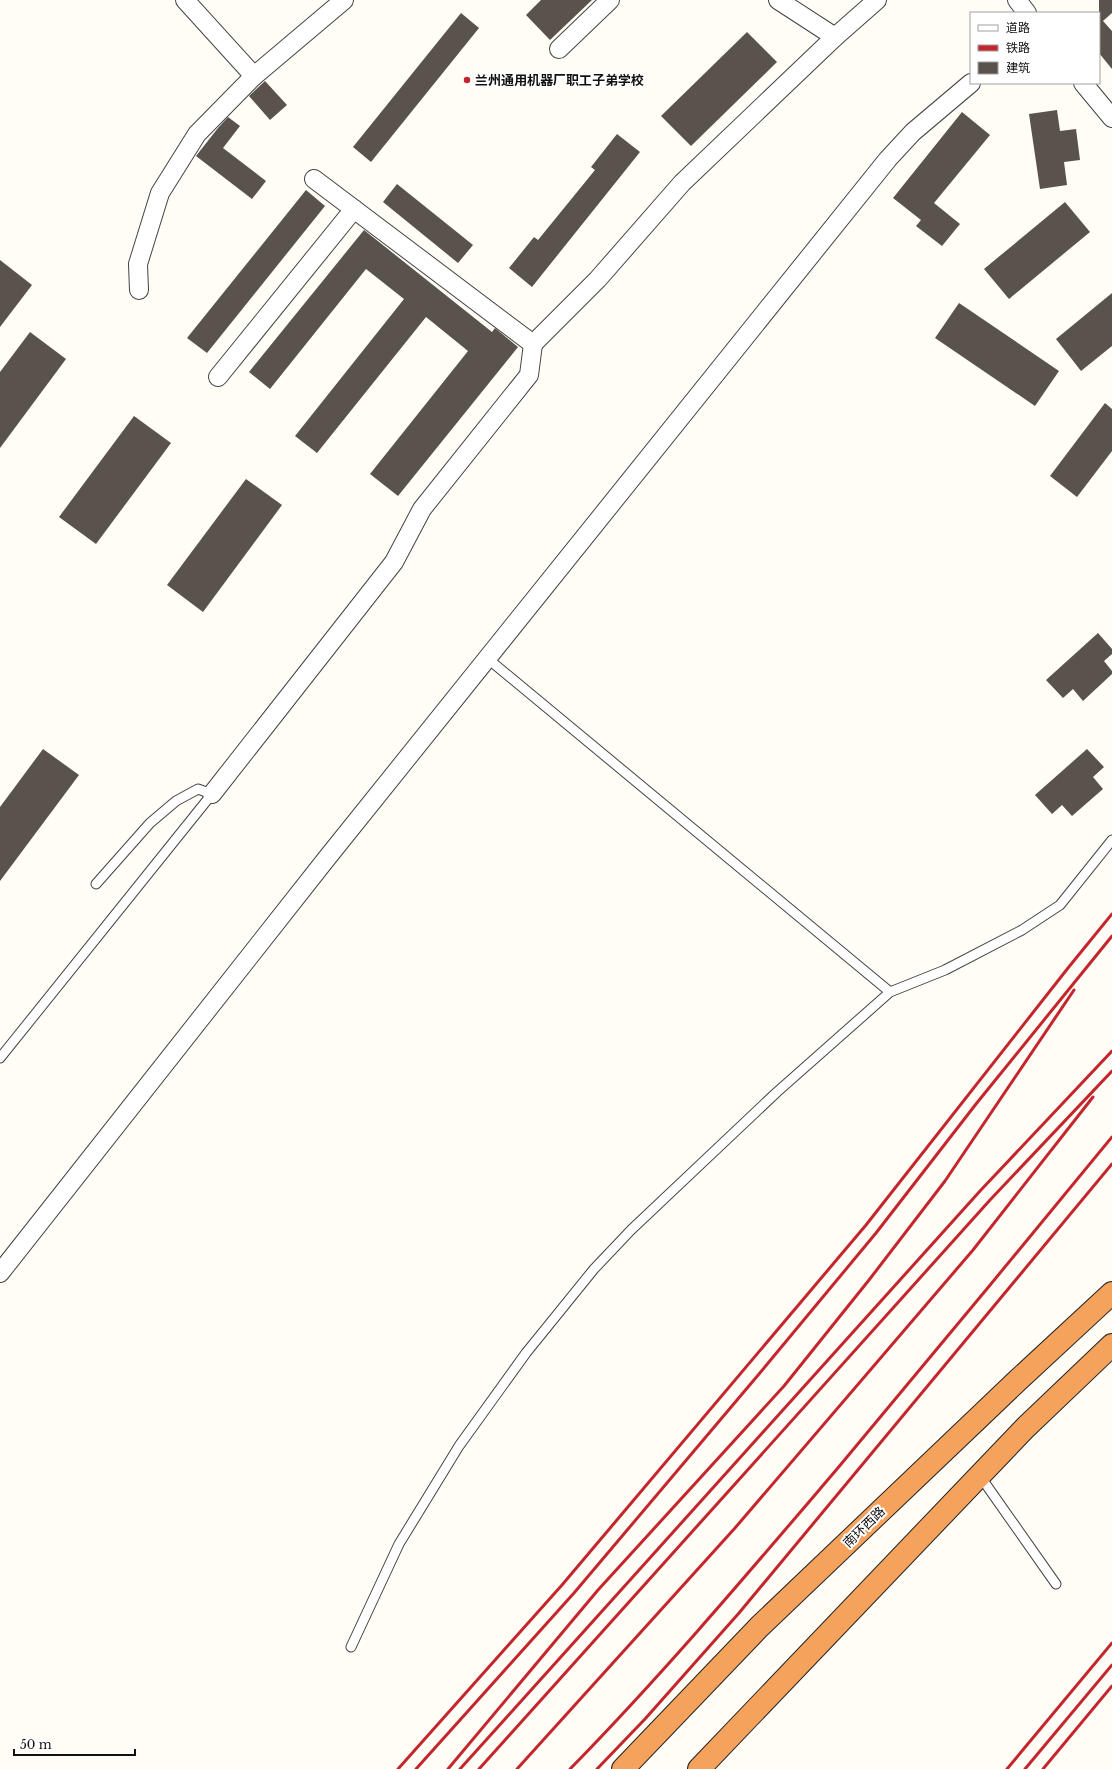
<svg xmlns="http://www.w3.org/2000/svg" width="1112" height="1769" viewBox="0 0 1112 1769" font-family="'Libre Baskerville','Noto Sans SC',serif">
<rect width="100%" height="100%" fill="#fffdf5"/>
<g fill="#5a524d">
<path d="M541,0h51l-42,40 -24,-25z"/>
<path d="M1099,0h13v13l-9,8 9,10v38l-13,-16z"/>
<path d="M461,13l18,15 -108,134 -18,-15z"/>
<path d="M747,32l30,30 -86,84 -30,-30z"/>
<path d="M265,81l22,24 -17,15 -21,-24z"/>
<path d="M1057,110l3,21 16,-2 4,31 -16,2 3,23 -27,4 -11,-75z"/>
<path d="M962,112l28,23 -56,68 26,21 -18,22 -26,-20 5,-6 -28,-22z"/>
<path d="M228,117l12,9 -17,22 43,33 -14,18 -56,-43 22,-28z"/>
<path d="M617,134l23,18 -108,135 -23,-19 25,-31 4,3 57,-70 -4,-3z"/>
<path d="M397,184l76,61 -15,18 -75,-61z"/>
<path d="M306,190l19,16 -118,147 -20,-15z"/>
<path d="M1065,202l25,30 -81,67 -25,-30z"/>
<path d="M364,230l128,102 3,-4 23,19 -120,149 -28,-22 98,-123 -42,-34 -109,136 -22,-17 109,-137 -38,-30 -96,120 -21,-17z"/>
<path d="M0,260l32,25 -32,42z"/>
<path d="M1112,293v53l-31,25 -25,-32z"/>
<path d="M959,303l100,68 -24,35 -100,-68z"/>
<path d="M30,332l36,27 -66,89v-76z"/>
<path d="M1105,403l7,6v42l-35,46 -27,-21z"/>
<path d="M134,416l37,27 -75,101 -37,-27z"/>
<path d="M246,479l36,26 -79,107 -36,-27z"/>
<path d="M1098,633l14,16v5l-8,7 8,10v3l-29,27 -10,-12 -10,9 -17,-18z"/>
<path d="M43,749l36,26 -79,106v-74z"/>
<path d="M1087,749l17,18 -11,10 10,12 -31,27 -10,-11 -10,9 -17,-19z"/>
</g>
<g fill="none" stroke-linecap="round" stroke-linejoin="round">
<g stroke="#444" stroke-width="11">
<g id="lane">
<path d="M487,658l403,334"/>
<path d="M0,1058l212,-264 -14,-5 -22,12 -26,22 -54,61"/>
<path d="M980,1476l76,108"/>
<path d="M351,1647l48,-103 60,-98 67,-93 68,-84 37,-39 146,-138 113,-100 55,-22 77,-40 38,-25 52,-65"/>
</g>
</g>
<g stroke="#444" stroke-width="20">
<g id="street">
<path d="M185,0l69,76 90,-76"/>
<path d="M778,0l57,37"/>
<path d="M1017,0l10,13"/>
<path d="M559,49l51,-49"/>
<path d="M1083,83l29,35"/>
<path d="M314,179l219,165 65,-65 84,-96 153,-146 42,-37"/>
<path d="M139,290l-1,-26 22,-71 37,-59 57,-58"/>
<path d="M218,377l136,-168"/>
<path d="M212,794l182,-232 28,-53 107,-134 4,-31"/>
<path d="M0,1273l327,-415 561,-699 25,-27 58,-49"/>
</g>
</g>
<g stroke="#222" stroke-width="24">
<g id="highway">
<path d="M623,1769l136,-142 258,-246 95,-88"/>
<path d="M699,1769l326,-341 87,-83"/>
</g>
</g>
<use href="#lane" stroke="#fff" stroke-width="9"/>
<use href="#street" stroke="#fff" stroke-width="18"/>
<use href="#highway" stroke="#f5a25d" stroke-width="22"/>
<g stroke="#c4262e" stroke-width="3">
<path d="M398,1769l164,-184 304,-360 202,-257 44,-54"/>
<path d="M416,1769l158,-176 185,-219 117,-141 100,-129 136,-168"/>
<path d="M448,1769l150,-179 186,-204 85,-106 76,-99 129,-191"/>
<path d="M460,1769l520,-578 132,-140"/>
<path d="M479,1769l511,-569 122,-129"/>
<path d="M517,1769l218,-241 238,-278 120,-153"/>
<path d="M570,1769c94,-96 180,-198 267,-300 92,-110 184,-221 275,-332"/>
<path d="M597,1769l48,-50 94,-106 373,-449"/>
<path d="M1007,1769l105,-126"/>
<path d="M1025,1769l87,-104"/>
<path d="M1043,1769l69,-83"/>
</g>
</g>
<circle fill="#c4262e" stroke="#fff" stroke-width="1.5" cx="467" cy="80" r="4"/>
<g text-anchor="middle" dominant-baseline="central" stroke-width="4" stroke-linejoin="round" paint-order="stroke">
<g font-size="13" font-weight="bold" fill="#111" stroke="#fff" text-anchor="start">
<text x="475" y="80">兰州通用机器厂职工子弟学校</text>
</g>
<g font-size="13" fill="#111" stroke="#fff">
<text transform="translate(864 1527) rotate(-44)">南环西路</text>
</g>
</g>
<rect x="970" y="12" width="130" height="72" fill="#ffffff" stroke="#a0a0a0"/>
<rect x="978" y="25" width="20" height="6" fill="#ffffff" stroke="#a0a0a0"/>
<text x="1006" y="32" font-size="12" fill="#111111">道路</text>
<rect x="978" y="45" width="20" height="6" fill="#c4262e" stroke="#a0a0a0"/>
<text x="1006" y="52" font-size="12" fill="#111111">铁路</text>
<rect x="978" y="62" width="20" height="12" fill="#5a524d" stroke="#a0a0a0"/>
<text x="1006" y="72" font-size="12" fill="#111111">建筑</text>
<path d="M14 1749v6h121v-6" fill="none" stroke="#111111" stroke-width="2"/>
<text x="20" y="1749" font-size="12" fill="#111111" stroke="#ffffff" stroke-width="3" paint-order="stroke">50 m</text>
</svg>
